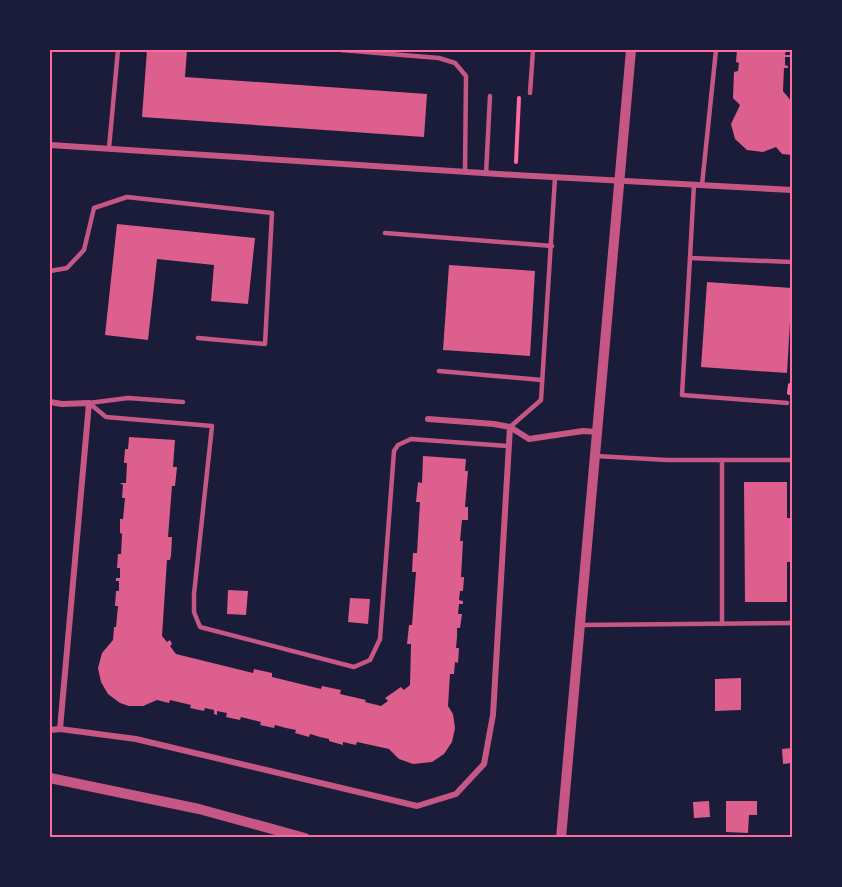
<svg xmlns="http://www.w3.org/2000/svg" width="842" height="887" viewBox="0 0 842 887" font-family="'Nunito Sans',sans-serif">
<rect width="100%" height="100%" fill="#1b1b3a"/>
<g fill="#dd5f8e">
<path d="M147,50h40l-2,27 242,17 -3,43 -282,-20z"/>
<path d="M737,50h49l-1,5h6v2h-6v8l3,1v2h-4l-1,23 9,11v53l-10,-1 -6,-7 -13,5 -16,-2 -12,-11 -4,-15 9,-19 -7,-7 1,-26 4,-1 1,-8 -3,-1z"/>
<path d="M117,224l138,14 -7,66 -37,-3 3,-36 -57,-6 -9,81 -43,-5z"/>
<path d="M449,265l86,6 -5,85 -87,-6z"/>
<path d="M707,282l85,6 -5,85 -86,-6z"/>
<path d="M129,437l46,3 -2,27h4l-2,19h-3l-4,51h4l-1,19 -1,4h-3l-5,76 5,6 3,-2 2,4 -2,2 6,8 77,19 1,-4 18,4v4l49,12 1,-3 19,4 -1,4 26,6 -1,2 16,4 7,-5 -3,-3 16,-11 3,3 6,-5 1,-41h-4l2,-19h3l4,-53h-4l1,-19h4l3,-51h-4l2,-20 4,1 1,-27 43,3 -1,12h3l-3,36h3v13h-6l-2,21h3l-2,36h3l-1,14h-3l-1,9 4,1v3h-4l-1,10h4l-2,14h-3v9l-1,11h3l-1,15 -3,-1 -1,12h-4l-2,32 5,8 2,14 -3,14 -8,12 -12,8 -19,2 -14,-5 -10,-10 -32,-7 -1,3 -13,-3v3l-14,-4v-2l-9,-2 -10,-3 -1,3 -14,-4 1,-3 -10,-2 -11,-3 -1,3 -14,-3 1,-3 -20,-5 -1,3 -14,-3 1,-4 -10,-2v4l-3,-1v-4l-9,-2 -1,3 -14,-3 1,-3 -21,-5 -1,3 -12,-3 -14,6h-14l-9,-3 -12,-9 -7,-12 -3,-14 4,-15 11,-13 1,-13h2l2,-21h-3l1,-15h3v-10h-3v-3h4v-10h-3l1,-14h3l1,-20 -2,-1v-14h3l2,-21h-3l1,-13 -3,-2h6l1,-20h-3l1,-14h3z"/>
<path d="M744,482h43v36h5v44h-5v40h-42z"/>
<path d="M228,590l20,1 -2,24 -19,-1z"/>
<path d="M350,598l20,1 -2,25 -20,-2z"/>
<path d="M741,678v32l-26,1v-32z"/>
<path d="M792,748v15l-9,1 -1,-15z"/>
<path d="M709,801l1,16 -16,1 -1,-16z"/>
<path d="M726,801h31v14h-8l-1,18 -22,-1z"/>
</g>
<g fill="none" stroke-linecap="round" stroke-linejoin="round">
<g stroke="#ff6b9d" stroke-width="4">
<path d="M516,162l3,-64"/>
<path d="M789,393l1,-8 2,-1"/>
</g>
<g stroke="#c65784" stroke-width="4.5">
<path d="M341,50l98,8 16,5 11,13 -1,96"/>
<path d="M530,93l3,-43"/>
<path d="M109,148l9,-98"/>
<path d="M486,174l4,-78"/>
<path d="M694,184l-4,74 102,4"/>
<path d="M702,185l14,-135"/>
<path d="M385,233l167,13"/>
<path d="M690,258l-8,137 105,8"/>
<path d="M50,271l17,-3 17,-18 10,-42 33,-11 145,16 -7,131 -67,-6"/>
<path d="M439,371l103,9"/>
<path d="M89,403l17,14 106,9 -18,168v18l6,15 154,40 16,-7 10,-21 14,-188 4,-6 13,-6 96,7"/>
<path d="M89,403l39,-5 55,4"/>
<path d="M510,427l31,-27 14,-222"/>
<path d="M596,456l71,4h125"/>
<path d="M722,460v164"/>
<path d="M581,625l211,-2"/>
</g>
<g stroke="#c65784" stroke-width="6">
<path d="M50,145l465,30 277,15"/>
<path d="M50,402l12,2 27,-1 -29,326"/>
<path d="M510,427l19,12 54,-8 15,1"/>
<path d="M50,730l10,-1 76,10 281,67 39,-12 28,-30 9,-49 17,-288 -16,-3 -66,-5"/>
</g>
<g stroke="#c65784" stroke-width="10">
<path d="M50,778l149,31 106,29"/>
<path d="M561,838l70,-788"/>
</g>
</g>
<rect width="842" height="887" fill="none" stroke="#1b1b3a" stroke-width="102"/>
<rect x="51" y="51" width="740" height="785" fill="none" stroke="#ff6b9d" stroke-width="2"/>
</svg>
